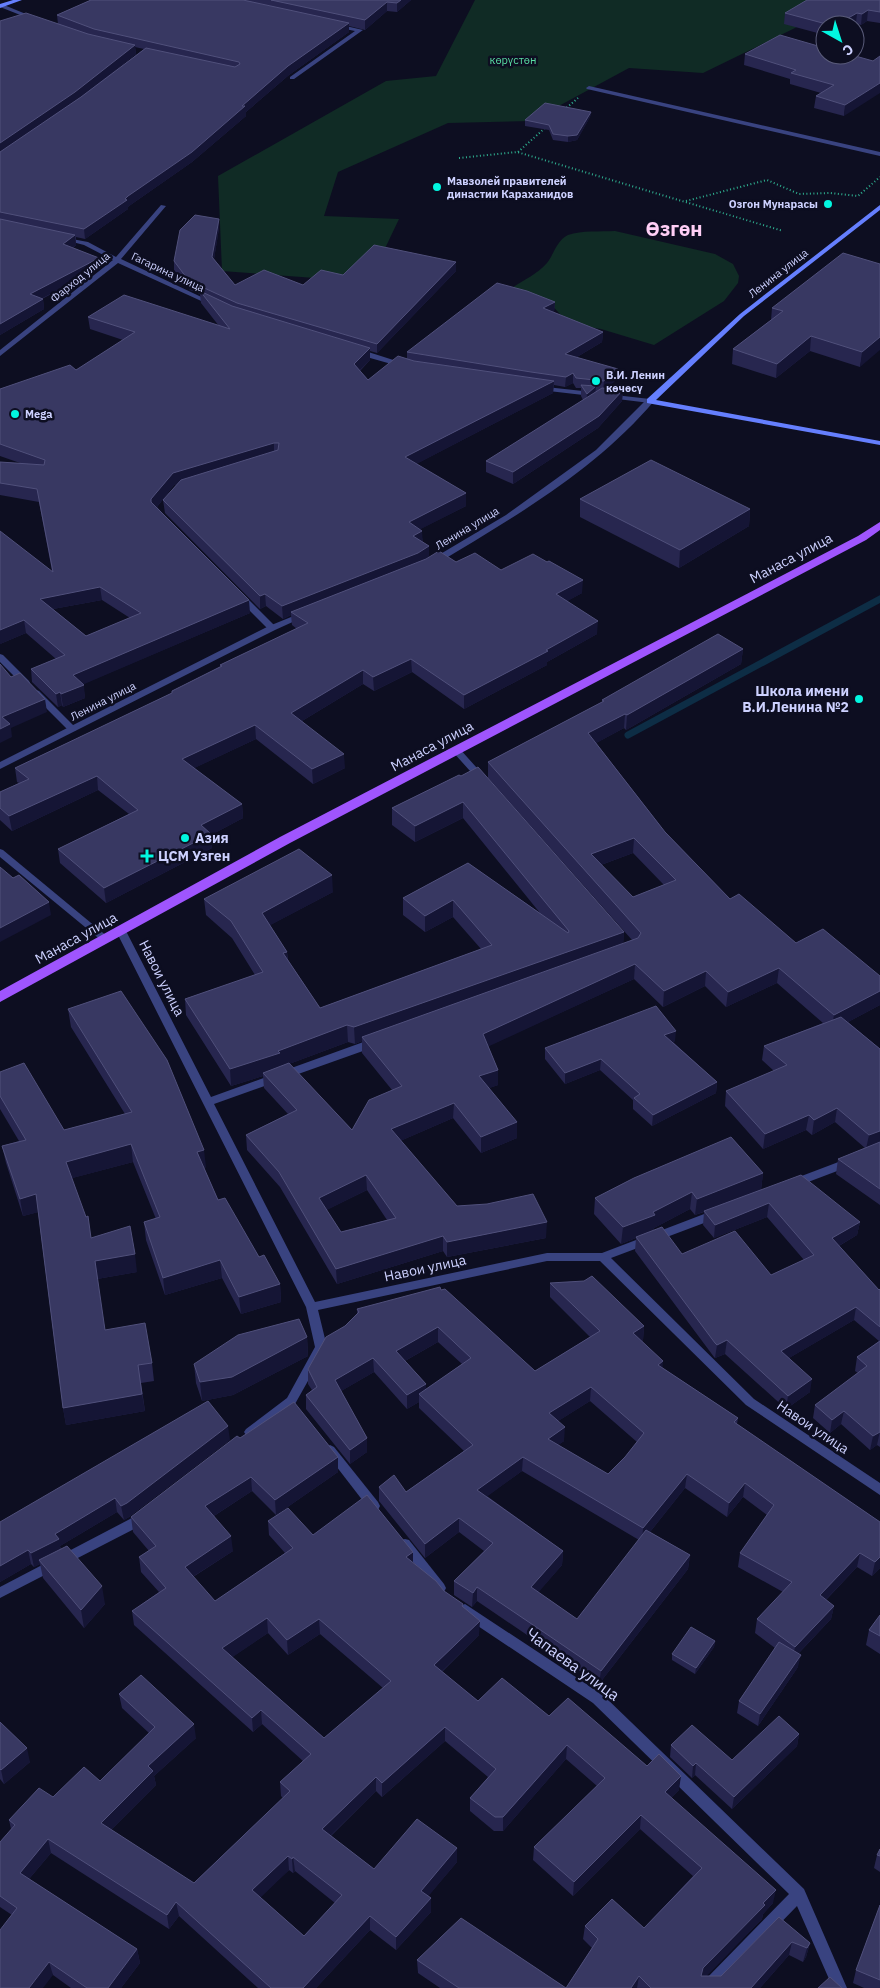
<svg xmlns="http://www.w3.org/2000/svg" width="880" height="1988" viewBox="0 0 880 1988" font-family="'IBM Plex Sans',sans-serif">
<rect width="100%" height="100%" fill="#0d0e21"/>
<g fill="#102b25">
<path d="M475,0h355l-33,27 -94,46 -74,-5 -98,53 -83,2 -110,49 -14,44 75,3 -30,63 -147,-11 -4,-95 168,-95 50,-5z"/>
<path d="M615,231l100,23 18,10 6,12 -1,7 -14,18 -70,44 -53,-16 -32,-5 -20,-22 -37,-14c13,-9 24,-13 35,-25 7,-9 10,-23 21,-28 14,-5 32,-3 47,-4z"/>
</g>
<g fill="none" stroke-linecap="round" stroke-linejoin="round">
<path stroke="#0d2d45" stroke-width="7" d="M628,735l252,-136"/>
<g stroke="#2fb191" stroke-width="2" stroke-dasharray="1 2.5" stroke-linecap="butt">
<path d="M564,110l14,-12"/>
<path d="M518,152l27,-24"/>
<path d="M459,158l58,-6 266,79"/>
<path d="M686,201l81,-21 32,14 31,-1 28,3 22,-19"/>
</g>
<path fill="#394380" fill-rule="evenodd" d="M589,86l291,66v4l-293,-67 -1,-1z"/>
<g fill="#394380" fill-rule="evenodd">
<path d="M0,5h4l34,14 -5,1 -33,-13z"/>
<path d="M337,24l26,6 -69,49h-4v-2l65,-46 -20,-4v-2z"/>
<path d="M161,205l5,1 -45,53 93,44v2h-4l-92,-42 -118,93v-6l113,-90 -29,-15 -23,-6v-2l27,5 28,15z"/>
<path d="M356,350h6l47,15 -7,2 -46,-13z"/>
<path d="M537,386l55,6 4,2 -4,2 -52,-6h-3z"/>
<path d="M606,394l44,5 4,2 -4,2 -41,-5 -4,-2z"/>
<path d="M238,595h6l31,31v4h-6l-31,-31z"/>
<path d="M0,654l3,1 26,26 1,2 -1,2h-6l-23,-23z"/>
<path d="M36,690l3,1 36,36 1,2 -1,2h-6l-36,-36 -1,-2z"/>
<path d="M456,747l3,1 26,29 2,2 -2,2h-6l-26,-29 -1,-2z"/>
<path d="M0,849l3,1 105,87 2,2 -2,2h-6l-102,-84z"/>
<path d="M121,928l5,3 85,166 158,-57 4,-1 5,4 -1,3 -163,58 101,198 232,-49h55l110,-42h8l1,3 -1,3 -109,41 143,141 126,84v12l-134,-90 -146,-144h-53l-229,49 9,37 -32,57 -41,31 -4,2 -4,-2 -2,-3 2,-3 41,-31 28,-51 -9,-40 -190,-376z"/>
<path d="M849,1158l4,1 1,3 -1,3 -58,22 -4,-1 -1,-3 1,-3z"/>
<path d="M330,1445l4,2 44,55 2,4 -2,4 -4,1 -4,-1 -44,-57 -2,-3 2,-3z"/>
<path d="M142,1511l4,1 2,4 -10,11 -138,71v-11l130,-68z"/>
<path d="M405,1539l4,1 35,44 2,4 -2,4 -4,1 -4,-1 -35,-44 -2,-4 2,-4z"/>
<path d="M465,1604l138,91 201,194 43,99h-14l-36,-82 -80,82h-17l2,-5 87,-89 -196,-191 -133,-89 -1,-4 1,-4z"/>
</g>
<g fill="#394380" fill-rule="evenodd">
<path d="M647,399h6l1,2c-57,68 -141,117 -216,162h-6v-4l74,-44 90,-65z"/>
<path d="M301,613h6l1,2 -33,15 -275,139v-7l269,-136z"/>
</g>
<g fill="#657ffe" fill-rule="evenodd">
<path d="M13,0h9l-22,8v-4z"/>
<path d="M880,205v5l-136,106 -88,84 224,41v4l-233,-42v-4l93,-85z"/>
</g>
<path fill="#9f55fe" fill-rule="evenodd" d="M880,522v8l-14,10 -576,303 -290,159v-11l280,-154 578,-301z"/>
</g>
<g fill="#27264f" fill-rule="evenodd">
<path d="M91,0h320l-14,12 -10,-1 -22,19 -16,-4v6l-60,43 -43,37v4l-54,46 -63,44 -1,1v2l-43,30 -9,-2v8l-3,3 26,10 1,10 -58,31h1l1,10 -44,26v-314l58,3 -1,-9zM135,47l9,2 -51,39 43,-34z"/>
<path d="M880,0v23l-13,-2 -6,4 -5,-2 -3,2h-28v10l-41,-11 1,-11z"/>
<path d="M745,54l107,1 -8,61 -30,-8 2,-12 5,-3 -31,-9v-5l-46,-14z"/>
<path d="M591,112l-1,5 -13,23 -9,2 -15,-2 -4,-10 -24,-4v-6z"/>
<path d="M219,228l-5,31 21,26h68l40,-10 113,-4 -79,82 -7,-2v9l-10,11 8,9 39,-21v-7l148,-50 -1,10h-1l50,20 -1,10 -25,15 40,22 -10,9 16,2 -1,11 -24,27 -85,56 -27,-12v-11l97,-61 -2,-4v-8h-5l-3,-5 -8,4 -11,-2 -1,8 -137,71 50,29v13l-46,23 3,13 6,15 72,13 81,23 -15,8 30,33 -50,28v3l-83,44 -52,-37 -38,19 -11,-7 -61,37 43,47 -32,16 -57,-45 -62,29 48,36 1,14 -32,17 1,13 -106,55 -46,-40 -2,-14 71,-35 -31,-24 -86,41 -12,-11v-28l19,-9 -2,-1 -2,-14 157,-75v-2l49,-25 -1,-1 77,-36 -5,-4 -1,-10 -8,4 -17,-13 -6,3 -95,-96 -2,-13 14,-16 -3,1 -17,22 93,106 -167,71 2,14 -22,9 -1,-2 -4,2 -26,-25 -1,-13 25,-10 -30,-26 -26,11 52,-73 -13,-69 -39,-7v-33l20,1 -20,-7v-67l76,-19 47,-30 -33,-11 -2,-12 131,9 -18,-23 -1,-9 -10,-4 -16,-20v-9zM102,600l28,18 -44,18 -33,-27z"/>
<path d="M880,264l-20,103 -50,-16 -34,27 -44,-14 1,-15 38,-29 1,-12z"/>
<path d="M580,499l170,10 -1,17 -70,42 -99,-51z"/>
<path d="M743,649l-2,15 -115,66 -2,-2 -28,15 69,89 65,67 66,44 84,33v29l-32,17 32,27v156l-44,-31 2,-15 27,-11 -30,-26 -23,13 -6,-5 -43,19 -38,-43 1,-15 48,-20 -12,-11 2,-14 59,-23 -46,-40 -51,24 -21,-21 -42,21 -29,-28 -146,67 10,24v15l-9,3 28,50 -36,15 -28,-35 -53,23 57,65 89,32 -99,19 -4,-6 -106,33 -57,-97 -33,-37 -1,-15 42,-21 -24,-26 -1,-12 -32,10 -45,-71 -1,-16 70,-24 -23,-37 -26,-23 -2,-16 129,-7 -63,33 17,27 1,8 32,48 161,-59 -28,-32 -28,15 -22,-17v-17l65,-35 72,50 -77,-95 -48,24 -23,-17v-17l67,-33 165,157 -1,12 9,-4 -144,-162v-16l114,-60v-2zM633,853l31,32 -31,12 -32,-32zM362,1041v12l30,37 -40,40 -63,-66 59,-22 7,2zM367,1190l20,30 -46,12 -15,-22z"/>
<path d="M68,1009l138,158 -2,1 14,32 41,57 21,27 1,18 -40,12 -19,-36 -57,17 -19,-55 -2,-18 12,-3 -23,-57 -61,16 19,60 46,34 -40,7 8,51 47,33 2,18 -13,2 4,28 -79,14 -3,-17 -25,-196 -15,4 -17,-53 -4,-17 17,-5 -19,-32v-37l64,58 61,-16 -54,-87z"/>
<path d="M675,1041l-2,1 44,40 -1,11 -64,33 -19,-17v-9l-33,-30 -35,14 -20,-25v-11z"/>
<path d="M763,1173l-2,17 99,32 -3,13 -18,11 40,44 1,-1v158l-3,-2 -7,5 -29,-26 -11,9 -17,-15 2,-13 43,-32 -3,-2 2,-14 22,-16 -25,-21 -65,38 21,34 -24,17 -61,-55 -10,4 -1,-1 -79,-106 1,-13 -15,6 -27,-30 1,-16zM690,1209l5,6 9,-3 -1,13 11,13 53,-21 37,43 -33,15 -89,-21 -29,-23 1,-3z"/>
<path d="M550,1283l94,43 -1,14 -1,1 21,27 75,50 -1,6 143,98v46l-8,8 -15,-9 -31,33 8,6 -3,13 -33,35v13l-40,59 -21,-13 2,-12 36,-53 -20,-15 2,-14 26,-27 -45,-25 2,-14 27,-38 -24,-18 -16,20 -42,-29 -35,44 40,23 -2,14 -89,115 -122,-83 -5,6 -18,-12v-14l30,-30 -25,-19 -34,26 -46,-57v-14l27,5 58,-41 -45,-43v-6l-12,7 -33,-37 -33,19 26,47v14l-17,12 -44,-55v-14l6,-5 -4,-6v-15l37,-43 12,-12v-5l84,-19 94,81 55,-34 -40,-40zM438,1342l24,22 -36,26v-6l-21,-23zM590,1401l47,41 -12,15 -17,17 -50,-29 6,-4 -6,-20zM522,1471l117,69 -62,79 -39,-27 24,-27 1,-14 -76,-55z"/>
<path d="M307,1337l1,19 -75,39 -31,6 -6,-18 -2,-19z"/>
<path d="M240,1438l98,34 -62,43 -24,-24 -38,25 19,35 -40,26 22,24 70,-48 -16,-18 -1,-14 45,14 100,17v10l31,29 19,16 16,28 -37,37 36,29 71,15 98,50 32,24 -8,8 102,105 -10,11 -1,5 -56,57h15l58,-59 31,26 -4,14 -3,5 -14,-7 -29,33h-194l26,-40 -9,-9 2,-13 59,2 49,-52 -53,-47 -67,67 -40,-36 1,-13 63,-61 -31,-27 -63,72h-9l-24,-20v-13l18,-21 -43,-36 -63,56 -6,-6 -45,45 43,33 83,-21v14l-29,34 3,2v14l-35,38 -26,-20 -54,58h-58l-79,-72 -10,13 -118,-76 -22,26 108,70 3,14 -19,25h-50l-18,-13 -41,-60 -12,-8v-65l11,-13 -2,-9 44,-23 47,-16 49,-48 -27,-25 -3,-14 77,44 -42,38 2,9 -45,45 83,53 89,-85 -2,-2 -1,-14 23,-21 -41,-37 -9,8 -119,-107 -2,-14 27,-19 -18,-20 -2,-15 10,-6 -16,-19 -2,-15zM268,1633l20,22 32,-21 63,54 -59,50 -92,-81zM289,1870l4,3 2,-2 40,32 -31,33 -44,-39z"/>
<path d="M230,1440l-101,77 -5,3 -7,-8 -57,34 1,3 44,55 -21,24 -41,-50 -3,-14 -6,3 -3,-3 -31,18v-60z"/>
<path d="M880,1615v39l-14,-9 3,-15z"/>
<path d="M715,1641l-1,6 -19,27 -23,-14v-6z"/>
<path d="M0,1722l30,40 -26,22 -4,-5z"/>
<path d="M799,1734l-2,12 -65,63 -37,-34 -3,3 -22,-21 1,-12 61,15z"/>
<path d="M880,1849v23l-6,-4 3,-13z"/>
<path d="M880,1905v83h-16l-11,-5 3,-13z"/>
<path d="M417,1960l149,28h-126l-22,-15z"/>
</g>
<g fill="#151535">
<path d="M401,0h10l-14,12v-9z"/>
<path d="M387,2v9l-22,19v-10z"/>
<path d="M868,10l-1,11 -6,4 1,-11z"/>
<path d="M857,13l-1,10 -3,2h-17z"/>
<path d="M349,23v9l-60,43 -43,37v4l-54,46 -63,44 -1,1v2l-43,30 -1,-10 41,-30 3,-3 114,-90 46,-40z"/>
<path d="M135,45l1,9 -60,47 -76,53v-11z"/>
<path d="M880,83v10l-36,23 1,-11z"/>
<path d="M591,112l-1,5 -13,23 -9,2v-6z"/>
<path d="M219,219v9l-6,38 -1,-9z"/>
<path d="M75,235l1,10 -12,9 -1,-10z"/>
<path d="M99,258l1,10 -69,36 -1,-10z"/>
<path d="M456,262v9l-79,82v-9z"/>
<path d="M43,299l1,10 -44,26v-11z"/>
<path d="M555,302l-1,10 -11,6v-10z"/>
<path d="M603,332l-1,10 -37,22v-10z"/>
<path d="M811,336l-1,15 -34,27 1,-14z"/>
<path d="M880,337v13l-20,17 2,-15z"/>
<path d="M370,348v12l-16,16v-12z"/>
<path d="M618,369l-1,10 -14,12 1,-10z"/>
<path d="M573,373v10l-8,4 1,-10z"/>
<path d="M554,381l-1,12 -148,77v-13z"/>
<path d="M596,386l-1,12 -9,8 1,-12z"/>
<path d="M623,390l-1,11 -24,27 -85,56v-12z"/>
<path d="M274,443v12l-100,30 -21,27 -2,-13 22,-26z"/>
<path d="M466,493v13l-57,29v-13z"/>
<path d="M750,509l-1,17 -70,42 1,-18z"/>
<path d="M422,531l1,13 -10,-8z"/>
<path d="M429,546v13l-138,53v3l-8,4 -1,-13z"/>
<path d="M583,580l-1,13 -27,15 1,-14z"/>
<path d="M100,587l2,13 -60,11 -2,-12z"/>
<path d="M265,594l1,12 -6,3v-13z"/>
<path d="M249,600l1,13 -175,75 -2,-13z"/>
<path d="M24,620l2,13 -26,11v-14z"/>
<path d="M598,621l-1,13 -50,28v3l-83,44v-14z"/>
<path d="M743,649l-2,15 -115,66 1,-15z"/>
<path d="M411,659l1,13 -38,19 -1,-14z"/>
<path d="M363,670v14l-71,43 -1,-14z"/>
<path d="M84,685l1,13 -22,9 -2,-13z"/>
<path d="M60,692l2,13 -4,2 -2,-13z"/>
<path d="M45,699l2,13 -36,16 1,9 -12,6v-14l2,-12z"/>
<path d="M625,714l-1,14 -37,20 1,-15z"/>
<path d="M255,725l1,14 -72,34 -2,-14z"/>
<path d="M344,754l1,14 -32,16 -1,-15z"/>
<path d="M97,776l1,14 -86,41 -3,-15z"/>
<path d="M463,802v16l-48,24v-16z"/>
<path d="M242,804l1,14 -32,17 1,13 -106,55 -2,-15 97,-63z"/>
<path d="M634,838l-1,15 -43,16 1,-15z"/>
<path d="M332,875l1,17 -70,37 -1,-16z"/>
<path d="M453,900v17l-28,15v-16z"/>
<path d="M49,902l2,13 -51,27v-14z"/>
<path d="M624,932l-1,16 -261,89v4l-7,3 -1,-17z"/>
<path d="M287,952l1,16 -5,-15z"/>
<path d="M635,964l-1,15 -151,70v-15z"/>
<path d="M779,968l-2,15 -51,24 2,-15z"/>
<path d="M706,971l-1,15 -42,21 1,-16z"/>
<path d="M880,991v14l-49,26 3,-16z"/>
<path d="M347,1025l1,17 -67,25 -18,6v3l-32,10 -1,-17z"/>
<path d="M676,1031l-1,10 -12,5 1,-11z"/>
<path d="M601,1059l-1,11 -35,14v-11z"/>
<path d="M498,1070v15l-19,7v-16z"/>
<path d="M717,1082l-1,11 -64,33 1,-11z"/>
<path d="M454,1103l-1,15 -62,27v-16z"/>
<path d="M837,1108l-2,14 -23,13 2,-15z"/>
<path d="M809,1115l-3,15 -43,19 2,-15z"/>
<path d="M517,1122v16l-36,15v-16z"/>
<path d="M880,1131v14l-14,4 3,-14z"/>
<path d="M131,1144l2,18 -64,17 -3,-17z"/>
<path d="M204,1150l2,17 -7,2 -2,-17z"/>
<path d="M763,1173l-2,17 -66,25 2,-16z"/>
<path d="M366,1175l1,15 -48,24v-16z"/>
<path d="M692,1192l-2,17 -36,19 -1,3 -32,13 2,-17z"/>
<path d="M36,1194l3,18 -16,4 -3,-17z"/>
<path d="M769,1203l-2,14 -53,21 1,-13z"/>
<path d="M547,1222l-1,16 -99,19v-15z"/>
<path d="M860,1222l-3,13 -27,16 2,-13z"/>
<path d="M443,1236v15l-106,33 -1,-15z"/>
<path d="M135,1254l2,18 -40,7 -2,-18z"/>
<path d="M220,1260l2,18 -57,17 -2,-17z"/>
<path d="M280,1284l1,18 -40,12 -2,-17z"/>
<path d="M856,1307l-2,13 -75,44 2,-13z"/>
<path d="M644,1326l-1,14 -11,7 1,-14z"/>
<path d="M438,1327v15l-42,24v-15z"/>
<path d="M307,1337l1,19 -75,39 -31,6 -2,-19z"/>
<path d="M727,1340l-2,14 -10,4 2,-13z"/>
<path d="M373,1358l1,14 -38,22 -1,-14z"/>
<path d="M663,1361l-1,15 -4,-11z"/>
<path d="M812,1379l-2,13 -24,17 2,-13z"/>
<path d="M426,1384v14l-7,-4v8l-12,7v-14z"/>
<path d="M591,1387l-1,14 -41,26v-14z"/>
<path d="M142,1394l3,17 -79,14 -3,-17z"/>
<path d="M844,1411l-3,13 -11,9 2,-13z"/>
<path d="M228,1426l2,14 -101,77 -5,3 -3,-14z"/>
<path d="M565,1427l-1,14 -17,12 1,-14z"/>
<path d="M880,1431l-3,14 -7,5 3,-14z"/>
<path d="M367,1438v14l-17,12v-14z"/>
<path d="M338,1457v15l-62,43 -1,-15z"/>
<path d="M523,1457l-1,14 -45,33v-14z"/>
<path d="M687,1474l-2,14 -43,54 1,-14z"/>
<path d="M251,1477l1,14 -46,30 -1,-15z"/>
<path d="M745,1483l-2,14 -16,20 2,-14z"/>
<path d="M115,1498l2,14 -57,34 1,7 -22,7 1,4 -6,3 -3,-14 24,-19z"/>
<path d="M459,1518v14l-34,26v-14z"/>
<path d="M231,1536l2,15 -47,30 -1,-14z"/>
<path d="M28,1550l3,14 -31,18v-16z"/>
<path d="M563,1551l-1,14 -31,36v-14z"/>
<path d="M413,1552v15l-7,-10z"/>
<path d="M860,1553l-3,14 -40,42 3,-14z"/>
<path d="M690,1555l-2,14 -89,115 2,-13z"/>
<path d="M880,1557v11l-8,8 3,-14z"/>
<path d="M102,1586l3,18 -21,24 -3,-18z"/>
<path d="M477,1587v14l-5,6 1,-14z"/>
<path d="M834,1606l-3,13 -39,41 3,-13z"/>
<path d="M267,1618l1,15 -44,30 -2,-15z"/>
<path d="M319,1619l1,15 -32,21 -1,-15z"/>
<path d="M480,1621l-1,14 -45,44v-14z"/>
<path d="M715,1641l-1,6 -19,27 1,-6z"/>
<path d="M801,1655l-3,12 -40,59 2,-12z"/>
<path d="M261,1710l1,14 -9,8 -1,-14z"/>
<path d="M194,1724l2,14 -42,38 2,9 -52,52 -3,-14 47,-57z"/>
<path d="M445,1727v14l-63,56v-14z"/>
<path d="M799,1734l-2,12 -65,63 2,-12z"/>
<path d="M567,1745l-1,14 -63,72v-14z"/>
<path d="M27,1748l3,14 -26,22 -3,-14z"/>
<path d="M696,1763l-1,12 -3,3 1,-12z"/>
<path d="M681,1776l-2,14 -16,16 2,-14z"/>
<path d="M376,1777v14l-53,52 -1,-14z"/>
<path d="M641,1815l-1,14 -67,67 1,-14z"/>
<path d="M48,1839l3,14 -28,33 -3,-13z"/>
<path d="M457,1848v14l-36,43v-14z"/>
<path d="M288,1856l1,14 -35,34 -2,-14z"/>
<path d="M293,1857l2,14 -2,2 -1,-14z"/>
<path d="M776,1890l-3,13 -10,11 -1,5 -61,63v-6l2,-8z"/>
<path d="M431,1898v14l-35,38v-13z"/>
<path d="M176,1902l3,14 -10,13 -2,-14z"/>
<path d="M370,1916v14l-54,58h-13z"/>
<path d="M792,1942l-3,13 -29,33h-9z"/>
<path d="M810,1943l-4,14 -3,5 4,-14z"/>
<path d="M137,1949l3,14 -19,25h-13z"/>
<path d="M49,1962l4,13 -10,13h-14z"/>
<path d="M639,1976l-2,12h-6z"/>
</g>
<g fill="#383862" stroke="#50507b" fill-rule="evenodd">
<path d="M91,0h152l106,23 -61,43 -46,40h3l-53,46 -64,44 -3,3 2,1 -43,29 -84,-17v-60l81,-55 65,-49 89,19 5,-3 -1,-2 -145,-33 -37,-14z"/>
<path d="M271,0h130l-4,3 -10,-1 -22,18z"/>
<path d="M807,0h73v12l-12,-2 -6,4 -5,-1 -21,12h-6l-45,-12z"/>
<path d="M26,13l62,21 47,11 -60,47 -75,51v-122z"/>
<path d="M780,35l45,13v7h27l21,6 7,-5v27l-35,22 -29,-9 18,-11 -43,-12 5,-3 -51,-16z"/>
<path d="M545,103l46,9 -14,23 -9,1 -15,-2 -4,-9 -24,-5z"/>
<path d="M195,215l24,4 -7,38 23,28 29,-15 39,15 18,-15 22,5 31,-30 82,17 -79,82 -140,-41 -48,-22 -15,-20 6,-31z"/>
<path d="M0,219l75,16 -12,9 36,14 -69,36 13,5 -43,25z"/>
<path d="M843,253l37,11v73l-18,15 -51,-16 -34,28 -44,-15 50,-38 -11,-3z"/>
<path d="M497,283l30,8 28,11 -12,6 60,24 -38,22 53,15 -14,12 -28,-3 -3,-5 -7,4 -35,-5 -124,-20z"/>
<path d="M200,291l32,15 138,42 -16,16 14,16 30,-24 16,5 140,20 -149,76 61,36 -57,29 13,9 -9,5 16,10 -11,7 -136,53 -17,-12 -5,2 -97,-96 18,-20 97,-30 1,-7h-5l-101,30 -22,26v3l98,98 -176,75 11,10 -23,9 -1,-2 -4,2 -25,-25 34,-14 -41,-35 -24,10v-99l53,41 -16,-83 -37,-6v-21l44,3 1,-5 -45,-16v-55l70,-24 6,5 59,-38 -47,-15 36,-22 106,34zM100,587l41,26 -55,23 -46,-37z"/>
<path d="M581,385l15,1 -9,8z"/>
<path d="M602,388l21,2 -24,26 -86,56 -27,-11z"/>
<path d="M651,460l99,49 -70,41 -100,-51z"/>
<path d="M439,551l17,11 19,-9 26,17 32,-16 14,8 2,-1 34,19 -27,14 42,27 -52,29 2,1 -84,44 -53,-36 -38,18 -10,-7 -72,43 53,41 -32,15 -57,-44 -73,34 60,45 -41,21 10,9 -107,54 -46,-39 80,-39 -41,-34 -88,40 -9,-8v-16l29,-13 -14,-11 157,-75v-2l50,-25 -2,-1 88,-42 -17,-11 135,-53z"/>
<path d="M718,634l25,15 -116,66 -2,-1 -37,19 77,99 65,67 9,-5 57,49 27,-14 57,47v15l-46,24 -55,-47 -51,24 -22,-21 -42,20 -29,-27 -152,70 15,36 -19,6 38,46 -36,15 -27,-34 -63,26 66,77 30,-2 46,-10 14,28 -100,20 -4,-6 -107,33 -57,-97 -33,-37 51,-25 -34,-37 26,-10 63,67 17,-30 33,-14 -40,-49 276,-99 3,-5 -153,-171 116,-61 -2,-1zM634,838l42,42 -43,17 -42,-43zM366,1175l30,43 -55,14 -22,-34z"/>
<path d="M0,664l11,13 9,-4 25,26 -43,18 8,7 -10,5z"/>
<path d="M478,767l146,165 -270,95 -7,-2 -69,26 2,2 -50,16 -45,-70 78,-27 -32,-51 -27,-22 95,-50 33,26 -70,38 25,39 -4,1 37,55 172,-63 -39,-45 -28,16 -22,-18 65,-35 100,70 1,-2 -106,-129 -48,24 -23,-18 67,-33 2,1z"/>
<path d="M0,867l13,11 6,-3 30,27 -49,26z"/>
<path d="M121,991l46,69 37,90 -7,2 21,48 7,-2 34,59 5,-2 16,29 -41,13 -19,-37 -57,18 -19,-56 16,-5 -29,-73 -65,18 20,55 2,-1 3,22 39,-12 5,28 -40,7 10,69 40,-7 7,40 -14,2 4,29 -79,14 -27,-214 -16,5 -18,-53 24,-6 -26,-44v-24l24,-9 40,67 68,-18 -64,-103z"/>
<path d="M656,1006l20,25 -12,4 53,47 -64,33 -19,-17 6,-4 -39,-35 -36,14 -20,-25z"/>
<path d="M841,1017l39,32v82l-11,4 -32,-27 -23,12 -5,-5 -44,19 -39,-43 61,-26 -23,-19z"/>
<path d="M731,1137l32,36 -66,26 -5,-7 -39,20 2,3 -32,12 -28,-29 39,-20z"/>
<path d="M880,1142v47l-42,-30z"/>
<path d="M801,1175l59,47 -28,16 47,52 1,-1v38l-24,-20 -75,44 31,28 -24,17 -61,-56 -10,5 -2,-2 -79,-106 26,-10 20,27 53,-23 36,44 43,-20 -45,-52 -54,22 -11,-14z"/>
<path d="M592,1276l52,50 -11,7 30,28 -5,4 80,53 -4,4 146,100v35l-5,5 -15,-9 -40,42 14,11 -39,41 -38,-28 35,-37 -52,-29 34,-48 -29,-22 -16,20 -42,-29 -44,54 -120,-71 -46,33 86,61 -32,36 46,32 69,-89 44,25 -89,116 -124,-84 -4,6 -19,-12 39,-38 -34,-25 -34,26 -46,-57 15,-12 12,17 67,-47 -54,-51 52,-36 -33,-31 -42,24 30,33 -19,11 -34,-37 -38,22 32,58 -17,12 -44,-55 11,-8 -9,-18 18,-32 19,-11 14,-14 -2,-3 83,-22 1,3 4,-1 90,82 65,-40 -50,-48 34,-2zM591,1387l53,46 -19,24 -17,17 -60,-35 17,-12 -16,-14z"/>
<path d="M299,1319l8,18 -75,40 -32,5 -6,-18 44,-29z"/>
<path d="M880,1341v91l-7,4 -29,-25 -12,9 -17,-15 52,-39 -10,-9z"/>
<path d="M208,1401l20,25 -101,77 -6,3 -6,-8 -60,36 4,5 -28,14 -3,-3 -28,16v-44z"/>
<path d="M294,1402l44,55 -63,43 -24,-23 -46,29 26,30 -46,31 30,34 78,-53 -25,-27 20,-13 25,27 54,-40 46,57 -7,5 30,24 8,10 19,13 -1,2 18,15 -46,44 44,36 24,-23 47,38 19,-18 79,68 12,-12 22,22 -16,16 111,98 -13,13 2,2 -62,63 -2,8h20l58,-59 31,26 -3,5 -15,-6 -41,46h-100l-12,-12 -8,12h-65l32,-49 -13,-13 27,-27 32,29 58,-60 -61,-53 -67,67 -40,-35 71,-69 -38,-33 -64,72h-8l-25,-19 26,-29 -51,-42 -63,56 -6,-6 -54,52 52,40 43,-50 40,29 -36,43 10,7 -35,39 -26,-21 -67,72h-32l-95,-86 -9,13 -119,-76 -28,34 117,76 -29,39h-21l-38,-26 -20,26h-29v-58l17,-22 -17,-12v-54l15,-17 -6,-5 30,-32 14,9 31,-30 16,14 55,-54 -36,-33 22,-19 53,49 -46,42 5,5 -52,52 93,60 96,-92 -10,-9 31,-28 -50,-44 -9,8 -120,-107 34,-23 -27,-31 17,-11 -25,-29 106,-81 3,2zM267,1618l20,22 32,-21 72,62 -67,57 -102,-90zM288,1856l4,3 1,-2 49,38 -38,41 -52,-46z"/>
<path d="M67,1546l35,40 -21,24 -42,-50z"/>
<path d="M880,1615v21l-11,-6z"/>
<path d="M691,1627l24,14 -19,27 -24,-14z"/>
<path d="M779,1642l22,13 -41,59 -21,-13z"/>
<path d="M779,1716l20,18 -65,63 -38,-34 -3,3 -22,-21 21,-20 40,35z"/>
<path d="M0,1722l27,26 -26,22 -1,-1z"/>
<path d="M880,1849v7l-3,-1z"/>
<path d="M880,1905v75l-24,-10z"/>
<path d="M461,1918l105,70h-107l-42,-28z"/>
<path d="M830,1977l12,11h-24z"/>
</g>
<g fill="#02f6e0" stroke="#0d0e21" stroke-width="2">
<circle cx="437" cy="187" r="5"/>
<circle cx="828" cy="204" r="5"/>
<circle cx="596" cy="381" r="5"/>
<circle cx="15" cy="414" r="5"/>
<circle cx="859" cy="699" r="5"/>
<circle cx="185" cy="838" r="5"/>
<path d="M144.5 848.5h5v5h5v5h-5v5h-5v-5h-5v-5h5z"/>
</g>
<g text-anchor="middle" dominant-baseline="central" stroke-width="5" stroke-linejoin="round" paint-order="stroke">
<g font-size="11" fill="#5adea4" stroke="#0d0e21">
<text x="513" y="60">көрүстөн</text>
</g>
<g font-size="11" font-weight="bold" fill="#cdd1ff" stroke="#0d0e21" text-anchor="start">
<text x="447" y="181">Мавзолей правителей<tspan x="447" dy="13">династии Караханидов</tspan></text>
<text x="818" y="204" text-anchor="end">Озгон Мунарасы</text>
<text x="606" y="375">В.И. Ленин<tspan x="606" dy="13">көчөсү</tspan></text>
<text x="25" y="414">Mega</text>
</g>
<g font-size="11" fill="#cdd1ff" stroke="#0d0e21">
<text transform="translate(168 272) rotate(25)">Гагарина улица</text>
<text transform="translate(778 273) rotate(-38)">Ленина улица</text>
<text transform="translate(80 277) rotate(-39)">Фарход улица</text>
<text transform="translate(467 528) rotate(-31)">Ленина улица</text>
<text transform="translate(103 701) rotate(-27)">Ленина улица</text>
</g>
<g font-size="14" fill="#cdd1ff" stroke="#0d0e21">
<text transform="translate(791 558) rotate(-28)">Манаса улица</text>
<text transform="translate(432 746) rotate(-28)">Манаса улица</text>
<text transform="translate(76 938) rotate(-29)">Манаса улица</text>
<text transform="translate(162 978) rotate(63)">Навои улица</text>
<text transform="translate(425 1268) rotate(-12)">Навои улица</text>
<text transform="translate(813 1427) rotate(34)">Навои улица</text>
</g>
<g font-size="14" font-weight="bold" fill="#cdd1ff" stroke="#0d0e21" text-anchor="start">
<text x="849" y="691" text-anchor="end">Школа имени<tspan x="849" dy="16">В.И.Ленина №2</tspan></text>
<text x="195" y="838">Азия</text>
<text x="158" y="856">ЦСМ Узген</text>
</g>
<g font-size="16" fill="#cdd1ff" stroke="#0d0e21">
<text transform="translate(573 1664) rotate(36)">Чапаева улица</text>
</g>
<g font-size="20" font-weight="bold" fill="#ffcff6" stroke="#0d0e21">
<text x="674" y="228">Өзгөн</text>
</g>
</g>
<g transform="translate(840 40) rotate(141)"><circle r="24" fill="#0d0e21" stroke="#5a5c7a"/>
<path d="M0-4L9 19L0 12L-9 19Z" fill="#02f6e0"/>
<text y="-8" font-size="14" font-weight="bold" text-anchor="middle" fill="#cdd1ff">С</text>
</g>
</svg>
